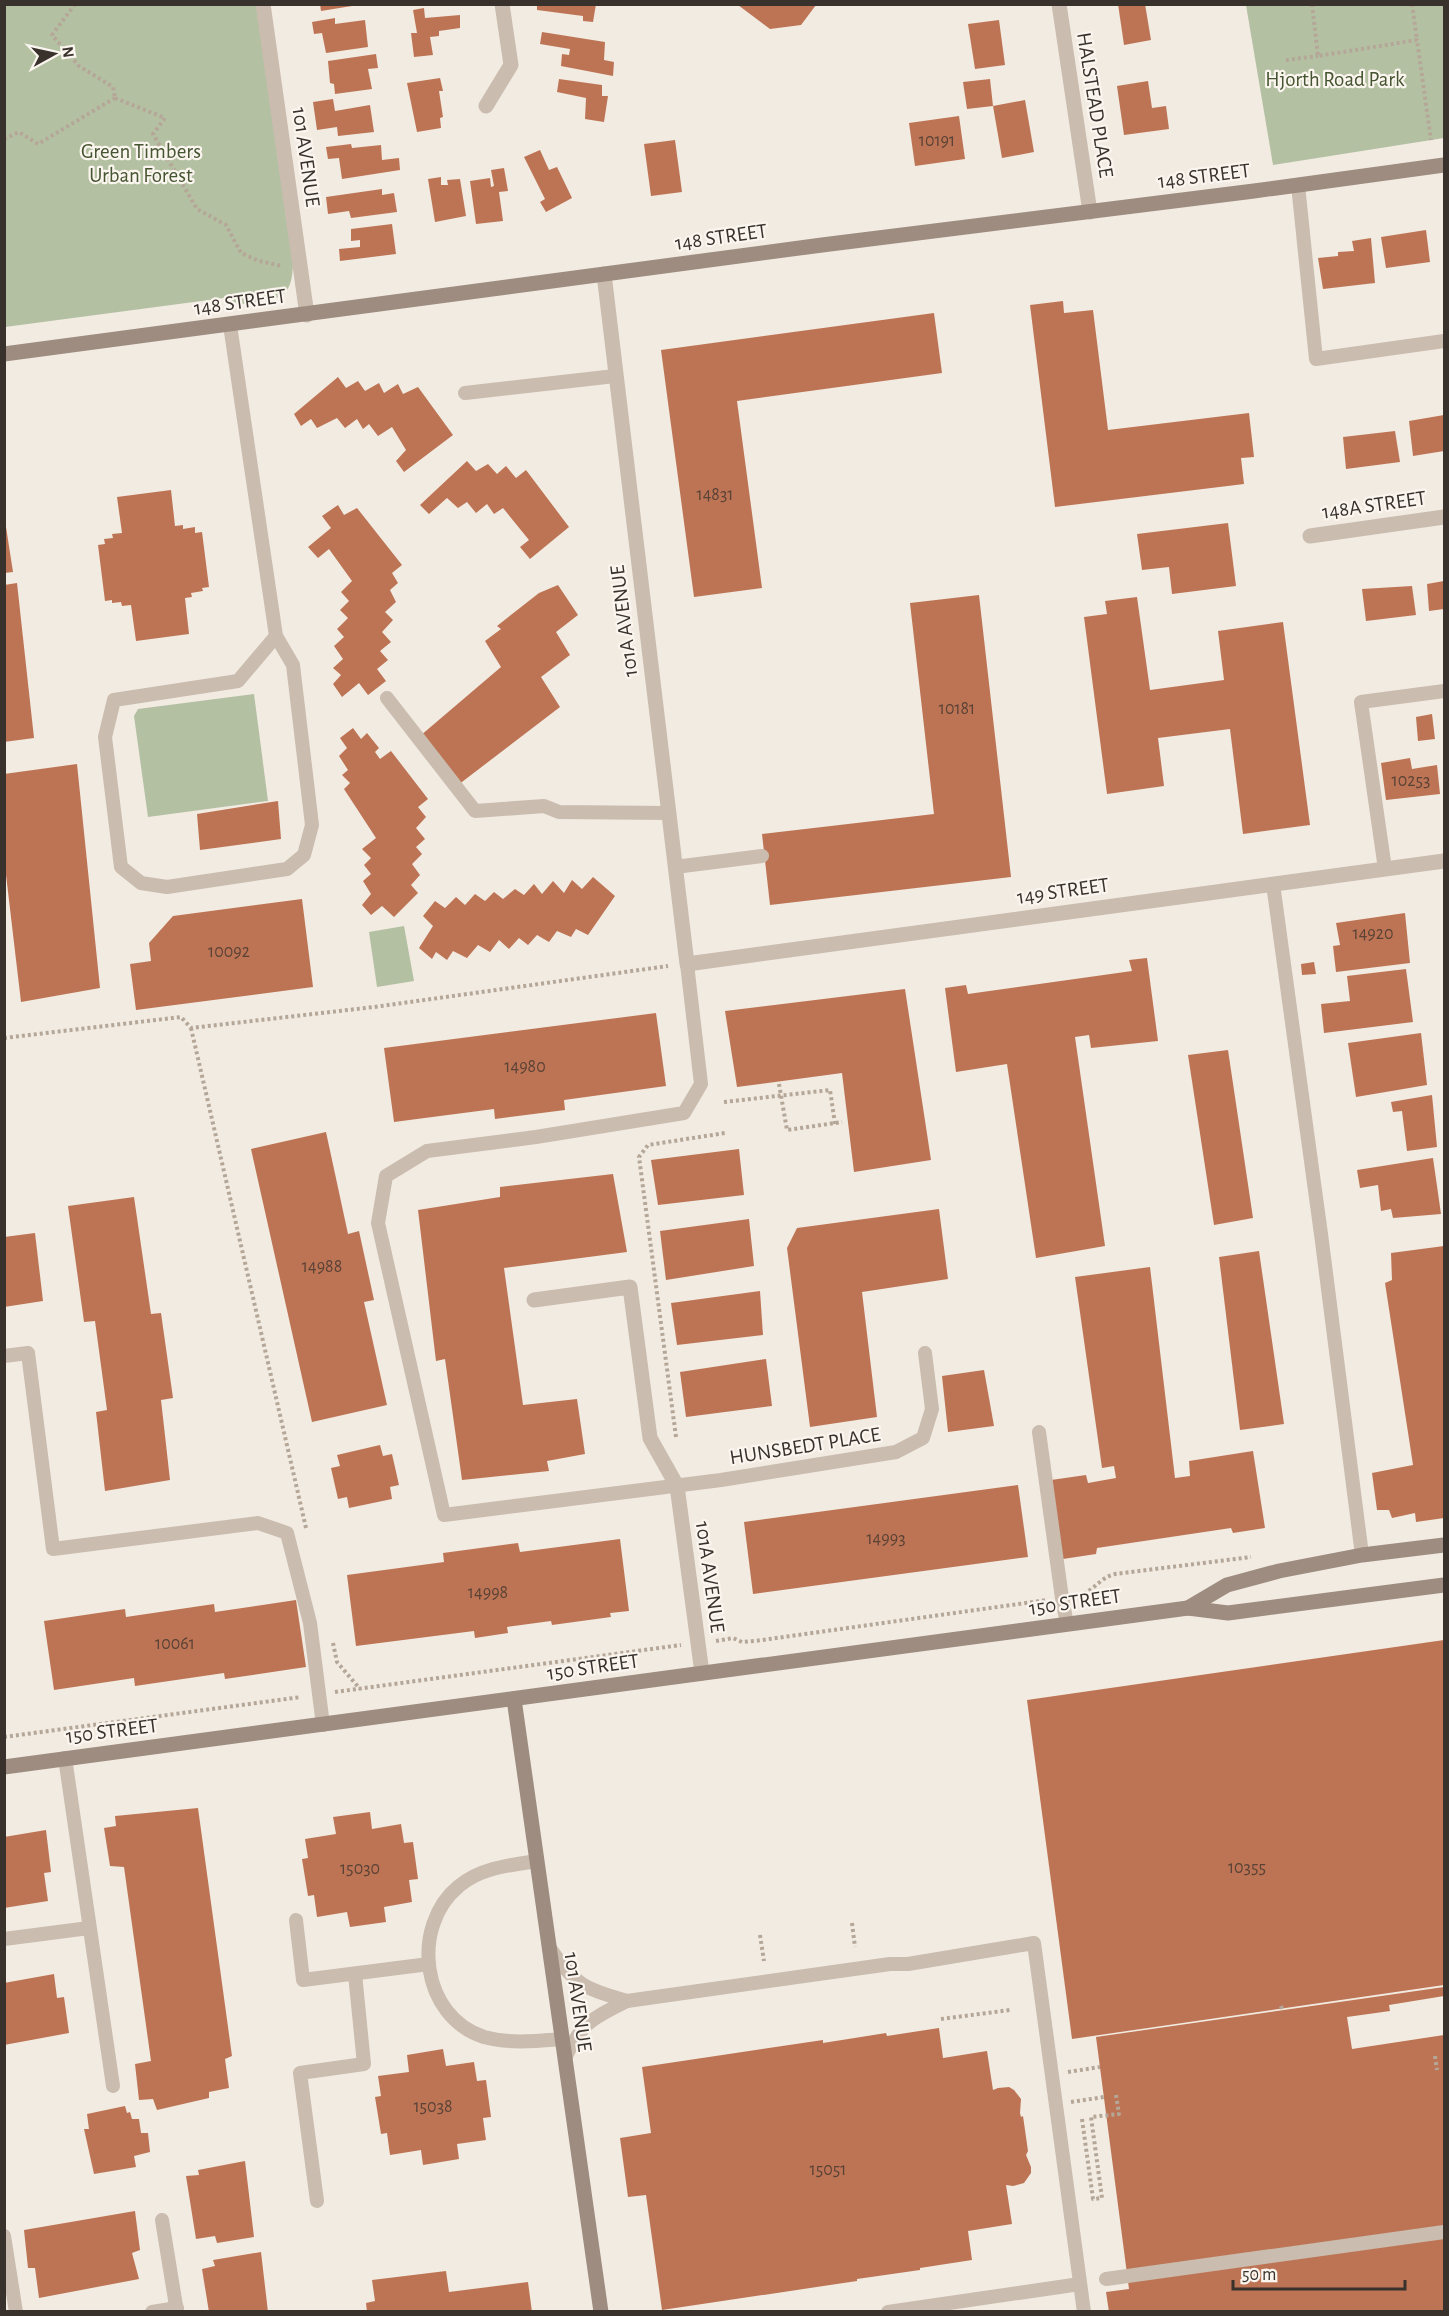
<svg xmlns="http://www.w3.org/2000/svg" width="1449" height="2316" viewBox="0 0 1449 2316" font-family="'Alegreya Sans',sans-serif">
<rect width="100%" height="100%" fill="#f2ebe2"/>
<g fill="#b4c0a2">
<path d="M4,5h254l35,259c-1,29 -9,35 -37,38 -6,1 -13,3 -19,1 -4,-1 -8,-4 -13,-5l-219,29z"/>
<path d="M1246,5h198v133l-171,27z"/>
<path d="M254,694l14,107 -120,16 -14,-101 4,-7z"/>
<path d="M404,926l10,55 -37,6 -8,-55z"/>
</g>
<g fill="#bd7454">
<path d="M320,4h32v2l-31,5z"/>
<path d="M537,4h59l-3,18 -10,-1v-5l-46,-6z"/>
<path d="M1118,4h27l6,36 -27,5z"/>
<path d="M738,5h78l-15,20 -31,4z"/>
<path d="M424,8l1,10 35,-3v13l-21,3v5l-9,1 3,18 -19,2 -3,-24h6l-4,-23z"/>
<path d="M335,18v6l30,-4 3,27 -42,6 -4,-20 -8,1 -2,-12z"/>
<path d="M999,20l6,45 -30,4 -7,-45z"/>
<path d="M542,32l63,10 -1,18 10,2 -1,14 -52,-10 1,-12 7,1 1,-6 -30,-5z"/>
<path d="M376,54l2,14 -10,1 4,20 -37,5 -1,-10 -4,-1 -2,-22z"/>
<path d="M440,78l3,13h-4l4,26 -3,1 1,10 -24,4 -10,-49z"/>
<path d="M559,79l43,6v11h6l-4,26 -19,-3 1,-21 -29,-6z"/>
<path d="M990,79l3,27 -26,3 -4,-27z"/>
<path d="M1148,81l4,27 14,-2 3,23 -45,6 -7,-49z"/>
<path d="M333,99l2,12 35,-6 4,27 -36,4 -1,-9 -20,3 -4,-28z"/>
<path d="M1025,100l9,52 -32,6 -9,-52z"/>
<path d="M959,116l6,43 -50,7 -6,-43z"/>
<path d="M675,140l7,52 -31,4 -7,-52z"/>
<path d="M351,144l1,4 29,-3 1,15 17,-2 1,12 -58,9 -3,-21 -11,1 -2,-12z"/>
<path d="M540,150l9,20 8,-3 15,31 -26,14 -6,-10 5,-3 -21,-42z"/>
<path d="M504,168l4,23 -9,1 4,29 -27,3 -6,-43 20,-3 1,9 3,-1 -3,-16z"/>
<path d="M441,177v8h7l-1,-5 13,-1 6,37 -31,6 -7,-43z"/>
<path d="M382,189v6l12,-2 3,19 -46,6 -2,-7 -21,3 -2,-17z"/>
<path d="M392,224l4,30 -56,7 -1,-12 21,-2v-7l-9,1v-12z"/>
<path d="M1426,230l4,32 -44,6 -5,-31z"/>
<path d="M1371,238l4,45 -52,6 -5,-31 20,-2v-4l16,-1 -2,-10z"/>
<path d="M1063,301l1,12 29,-3 15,120 141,-17 5,44 -13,1 3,26 -189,23 -25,-202z"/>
<path d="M934,313l8,60 -205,28 25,187 -68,9 -33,-247z"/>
<path d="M338,377l8,11 12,-7 7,10 14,-8 5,10 14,-9 5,10 15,-7 35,48 -49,37 -8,-11 10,-11 -14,-23 -14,9 -9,-12 -6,5 -6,-10 -12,9 -8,-10 -20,10 -6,-9 -10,7 -7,-12z"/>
<path d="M1444,415v36l-31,5 -4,-35z"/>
<path d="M1395,431l5,31 -54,7 -3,-32z"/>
<path d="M467,461l9,10 12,-7 9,10 9,-8 10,12 10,-8 43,57 -39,32 -10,-12 9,-7 -26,-32 -9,6 -7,-10 -11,9 -9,-11 -9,6 -11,-10 -18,16 -9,-9z"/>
<path d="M171,490l4,36 8,-1v4l12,-2v6l7,-1 7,55 -7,1 1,3 -12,2 1,4 -7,1 4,36 -53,7 -5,-36 -9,1 -1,-4 -9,1v-3l-7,1 -7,-56 7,-1 -1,-5 9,-1 -1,-4 10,-1 -5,-36z"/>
<path d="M338,505l6,10 13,-7 45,57 -10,8 6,10 -8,7 6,12 -11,10 8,8 -11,12 9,10 -11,9 8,9 -11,9 9,12 -18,14 -9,-12 -17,14 -9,-13 8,-9 -8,-7 10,-9 -9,-13 10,-9 -7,-8 11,-11 -8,-8 9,-9 -8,-9 11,-11 -23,-32 -11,9 -10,-11 23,-19 -9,-12z"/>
<path d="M4,514l9,58 -9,1z"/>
<path d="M1228,523l8,63 -64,8 -3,-27 -27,3 -5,-36z"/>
<path d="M1444,581v28l-15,2 -2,-27z"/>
<path d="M17,583l17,155 -30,4v-157z"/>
<path d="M558,585l20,30 -22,17 14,23 -29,22 19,30 -102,78 -38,-49 81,-69 -16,-26 16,-12 -4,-3 42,-33z"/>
<path d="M1412,586l4,29 -50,6 -4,-32z"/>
<path d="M979,595l32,282 -241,28 -8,-71 172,-20 -24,-211z"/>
<path d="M1137,597l13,93 74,-10 -6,-49 65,-9 27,203 -67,9 -13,-105 -72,9 6,48 -57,8 -23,-177 23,-3 -2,-13z"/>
<path d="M1432,714l3,25 -17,2 -2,-24z"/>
<path d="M353,728l8,11 6,-6 12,15 -4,4 5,7 11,-8 37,48 -10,8 8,10 -10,11 9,11 -9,8 6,7 -10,10 8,11 -9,10 7,8 -24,24 -12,-11 -11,9 -9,-10 9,-11 -8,-13 8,-7 -7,-9 7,-7 -9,-9 14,-11 -32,-49 6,-6 -8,-8 6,-5 -9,-14 8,-8 -7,-10z"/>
<path d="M1410,758l2,11 25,-4 3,29 -54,6 -5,-37z"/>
<path d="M77,764l23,224 -79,14 -17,-144v-84z"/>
<path d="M278,801l3,38 -81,11 -3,-36z"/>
<path d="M593,877l22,19 -27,39 -12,-6 -5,8 -14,-6 -8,11 -12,-7 -9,10 -9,-7 -10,11 -10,-9 -9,12 -12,-7 -11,13 -14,-7 -6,9 -11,-8 -4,7 -13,-11 14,-22 -10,-10 12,-15 10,7 11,-11 9,8 10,-11 10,7 9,-9 9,7 12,-10 9,6 10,-11 8,10 11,-13 11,12 8,-13 10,9z"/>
<path d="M302,899l11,88 -177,23 -6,-46 21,-3 -2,-18 24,-27z"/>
<path d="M1405,913l5,50 -74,9 -3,-26 7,-1 -4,-22z"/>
<path d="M1147,958l11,83 -67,7 -2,-13 -14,2 30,209 -69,12 -29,-194 -51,8 -11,-84 21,-3 2,9 164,-23 -3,-11z"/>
<path d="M1314,962l2,12 -14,1 -1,-11z"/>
<path d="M1406,969l7,53 -89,11 -3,-29 29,-3 -3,-25z"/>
<path d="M905,989l26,171 -77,12 -12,-99 -105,14 -12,-76z"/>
<path d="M656,1013l10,73 -102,14 1,10 -70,9 -1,-10 -100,13 -10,-74z"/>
<path d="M1421,1033l6,52 -71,12 -8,-54z"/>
<path d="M1228,1050l25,168 -39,7 -26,-170z"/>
<path d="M1432,1095l5,52 -30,4 -5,-40 -9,1 -2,-10z"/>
<path d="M326,1132l22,102 11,-3 15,69 -10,2 23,103 -75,17 -61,-273z"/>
<path d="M739,1149l5,46 -86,10 -7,-45z"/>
<path d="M1433,1158l8,56 -48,4 -2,-9 -10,2 -3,-26 -18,3 -3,-18z"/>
<path d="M613,1174l14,78 -123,16 19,137 54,-6 8,55 -38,7 2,10 -87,9 -17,-121 -9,2 -18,-151 82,-13v-10z"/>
<path d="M134,1197l17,117 10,-1 12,85 -12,2 9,80 -65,11 -9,-79 11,-2 -12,-89 -11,1 -16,-116z"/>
<path d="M939,1209l9,70 -86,13 15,125 -67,10 -23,-179 10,-20z"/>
<path d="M749,1219l5,47 -88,14 -6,-49z"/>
<path d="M35,1233l8,68 -39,6v-70z"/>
<path d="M1444,1246v272l-28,4 -1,-9 -23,5 -3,-8h-12l-5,-37 41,-8 -28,-182 7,-3 -1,-27z"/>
<path d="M1259,1251l25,173 -44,6 -21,-173z"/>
<path d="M1150,1267l25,211 15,-2 -1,-15 64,-10 12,77 -32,5 -2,-5 -134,20 -1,6 -33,5 -12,-79 35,-5 2,8 28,-5 -2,-12 -12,2 -27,-191z"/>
<path d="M760,1291l3,44 -86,10 -6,-42z"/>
<path d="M766,1359l6,47 -86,11 -6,-45z"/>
<path d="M984,1370l10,56 -46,6 -6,-56z"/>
<path d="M380,1445l3,11 9,-2 7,31 -9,2 2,12 -43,9 -2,-11 -9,2 -7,-31 9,-2 -3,-11z"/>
<path d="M1018,1485l10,72 -275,37 -9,-72z"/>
<path d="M620,1539l9,72 -19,2 1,4 -59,8 -1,-4 -44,6 1,6 -33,5 -1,-7 -118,15 -9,-71 97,-13 -1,-9 75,-10 2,9z"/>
<path d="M296,1600l10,67 -81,12 -1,-6 -89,13 -1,-8 -80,12 -10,-69 81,-12 1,8 88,-13 1,8z"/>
<path d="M1444,1640v345l-372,54 -45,-339z"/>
<path d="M198,1808l34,248 -7,3 4,29 -20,4v6l-52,12 -4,-11 -14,1 -4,-36 16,-3 -27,-194 -14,-1 -6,-38 12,-2 -1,-10z"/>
<path d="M370,1812l2,17 29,-5 3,19 9,-1 5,37 -9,1 3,22 -28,5 2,15 -36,5 -3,-15 -30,5 -3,-22 -6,1 -6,-37 6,-1 -3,-19 31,-5 -3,-17z"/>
<path d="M46,1830l5,42 -7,1 4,28 -44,7v-71z"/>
<path d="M54,1974l3,24 7,-1 5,36 -65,12v-62z"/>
<path d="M1444,1987v9l-55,9 1,6 -43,6 5,32 92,-14v277h-335l-3,-20 23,-3 -33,-252z"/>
<path d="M939,2028l4,30 44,-7 6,39 5,-2 11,-1 5,3 7,9 -1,14 1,4 2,-1 5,35 -2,4 5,12v6l-7,10 -11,3 -7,-1 6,39 -44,7 4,29 -52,8v2l-63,9v2l-195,29 -16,-115 -18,2 -8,-59 31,-5 -9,-66 181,-27v3l63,-10 1,3z"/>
<path d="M443,2049l3,17 28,-4 3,19 9,-1 5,37 -8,1 3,22 -29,4 2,15 -36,6 -2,-15 -31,5 -3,-22 -6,1 -6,-37 6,-1 -3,-20 31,-4 -2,-17z"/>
<path d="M125,2106l2,7 3,-1 2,7h7l2,14h7l2,19 -16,4 2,11 -42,7 -10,-45h5l-2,-15z"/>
<path d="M245,2161l9,76 -37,6 -2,-7 -19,3 -10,-63 13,-1 -1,-5z"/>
<path d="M135,2211l5,39 -8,3 7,26 -100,19 -4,-30h-7l-4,-38z"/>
<path d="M261,2252l7,60h-59l-7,-43 13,-3 -2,-6z"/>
<path d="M446,2271l3,21 79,-10 4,30h-165l-1,-9 9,-2 -3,-21z"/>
</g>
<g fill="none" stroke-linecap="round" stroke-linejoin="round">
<g stroke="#b5a798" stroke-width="4" stroke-dasharray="3 3" stroke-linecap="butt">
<path d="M75,4l-23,31 27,31 34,21 2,11"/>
<path d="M1312,4l6,52 99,-16 14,100"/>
<path d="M1412,4l5,36"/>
<path d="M1286,60l32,-4"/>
<path d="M115,98l50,20 -12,16 44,75 29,16 15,28 18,8 23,5"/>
<path d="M4,139l15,-7 19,12 77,-46"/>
<path d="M191,1028l115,500"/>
<path d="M4,1038l177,-21 10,11 183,-21 294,-41"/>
<path d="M779,1084l8,46 55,-8"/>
<path d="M724,1102l106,-12 5,34"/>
<path d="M676,1437l-37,-280 9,-12 77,-12"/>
<path d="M1078,1596c15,-4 21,-18 37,-22l136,-17"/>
<path d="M716,1641l17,-3 9,4 13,-1 292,-41"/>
<path d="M333,1643l4,19 23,27"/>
<path d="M335,1692l346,-47"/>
<path d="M4,1737l297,-40"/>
<path d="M852,1923l3,24"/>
<path d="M760,1935l4,26"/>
<path d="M1281,2006l1,3"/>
<path d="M941,2019l69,-9"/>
<path d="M1435,2056l2,14"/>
<path d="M1068,2072l32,-5"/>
<path d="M1071,2102l33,-5"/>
<path d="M1082,2119l11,80 9,-1 -11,-81 28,-3 -3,-19"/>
</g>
<g stroke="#cabcae" stroke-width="14">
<path d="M1298,185l18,174 128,-18"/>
<path d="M230,325l46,311 17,29 19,160 -8,30 -17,14 -120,18 -26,-4 -20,-16 -16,-130 9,-37 124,-19 38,-45"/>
<path d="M465,393l150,-17"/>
<path d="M387,698l88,113 69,-5 15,6 109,1"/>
<path d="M675,867l87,-11"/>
<path d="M1385,869l-24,-167 83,-11"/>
<path d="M1273,884l48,350 41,321"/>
<path d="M687,964l14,120 -17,29 -148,24 -109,14 -41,25 -8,47 66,292 277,-35 175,-28 27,-14 9,-29 -7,-56"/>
<path d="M4,1356l24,-3 25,196 205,-26 29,10 23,90 13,102"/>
<path d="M1039,1432l23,166 5,26"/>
<path d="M65,1758l48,328"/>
<path d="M537,1861c-27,4 -57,7 -78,25 -49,40 -38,131 25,151 25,7 53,4 78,2"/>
<path d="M296,1920l7,60 126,-16"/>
<path d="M4,1939l85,-11"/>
<path d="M549,1947c28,39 32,40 78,54"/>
<path d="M565,2058c17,-36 28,-40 62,-57l263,-37h18l126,-21 50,369"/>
<path d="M317,2201l-17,-128 64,-9 -9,-90"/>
<path d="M162,2220l15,92"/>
<path d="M4,2236l12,76"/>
<path d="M1106,2279l338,-47"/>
<path d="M152,2312l25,-4"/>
<path d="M888,2312l192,-28"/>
</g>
<g stroke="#cabcae" stroke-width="15">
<path d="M263,4l44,311"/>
<path d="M1059,4l31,208"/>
<path d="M486,106l25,-41 -9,-61"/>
<path d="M604,274l83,690 757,-103"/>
<path d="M1310,536l134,-19"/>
<path d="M534,1300l96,-13 20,151 27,48 25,187"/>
</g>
<g stroke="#9d8c7f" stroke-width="15">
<path d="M4,354l818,-109 432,-54 190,-26"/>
<path d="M1188,1608l39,-23 52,-14 83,-16 82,-10"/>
<path d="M514,1699l87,613"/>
<path d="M4,1767l1184,-159 40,5 216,-28"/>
</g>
</g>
<g text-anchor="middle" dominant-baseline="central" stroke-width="4.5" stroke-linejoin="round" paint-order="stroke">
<g font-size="18" fill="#5a4236">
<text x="937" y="141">10191</text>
<text x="715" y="495">14831</text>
<text x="957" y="709">10181</text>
<text x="1411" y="781">10253</text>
<text x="1373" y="934">14920</text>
<text x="229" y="952">10092</text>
<text x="525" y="1067">14980</text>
<text x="322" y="1267">14988</text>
<text x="886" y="1539">14993</text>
<text x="488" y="1593">14998</text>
<text x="175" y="1644">10061</text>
<text x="1247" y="1868">10355</text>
<text x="360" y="1869">15030</text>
<text x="433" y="2107">15038</text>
<text x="828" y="2170">15051</text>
</g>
<g font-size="21" fill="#465531" stroke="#faf5ee">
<text x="1335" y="79">Hjorth Road Park</text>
<text x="141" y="151">Green Timbers<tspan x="141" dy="24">Urban Forest</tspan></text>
</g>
<g font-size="21" fill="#39312c" stroke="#faf5ee">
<text transform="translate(1095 105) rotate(81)">HALSTEAD PLACE</text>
<text transform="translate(306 157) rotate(82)">101 AVENUE</text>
<text transform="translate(1204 176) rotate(-7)">148 STREET</text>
<text transform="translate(721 237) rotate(-8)">148 STREET</text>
<text transform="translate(240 302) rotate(-8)">148 STREET</text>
<text transform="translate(1374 505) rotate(-8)">148A STREET</text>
<text transform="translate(624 621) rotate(-97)">101A AVENUE</text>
<text transform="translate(1063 891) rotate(-8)">149 STREET</text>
<text transform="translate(805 1446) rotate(-9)">HUNSBEDT PLACE</text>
<text transform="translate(710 1577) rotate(82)">101A AVENUE</text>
<text transform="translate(1075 1602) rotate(-8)">150 STREET</text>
<text transform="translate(593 1667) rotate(-8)">150 STREET</text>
<text transform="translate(112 1731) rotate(-7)">150 STREET</text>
<text transform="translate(578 2002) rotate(82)">101 AVENUE</text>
</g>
</g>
<rect width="1449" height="2316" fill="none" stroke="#39312c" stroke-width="12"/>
<g transform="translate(54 54) rotate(82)" stroke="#faf5ee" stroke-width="4.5" paint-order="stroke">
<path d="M0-4.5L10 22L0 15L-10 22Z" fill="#39312c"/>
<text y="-9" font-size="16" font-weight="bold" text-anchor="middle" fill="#39312c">N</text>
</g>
<path d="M1233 2280v9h172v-9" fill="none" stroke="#39312c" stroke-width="3"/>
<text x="1242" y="2280" font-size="18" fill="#39312c" stroke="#faf5ee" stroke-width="4.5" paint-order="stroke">50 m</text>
</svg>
